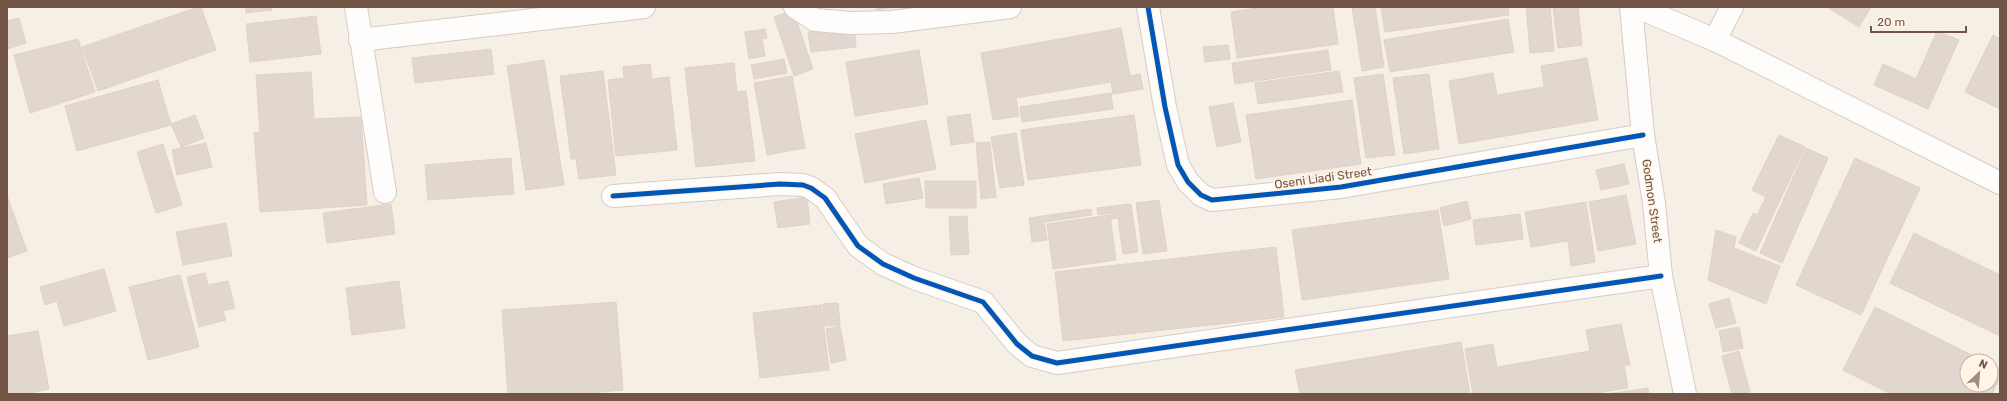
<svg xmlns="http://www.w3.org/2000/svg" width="2007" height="401" viewBox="0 0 2007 401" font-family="Rubik,sans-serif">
<rect width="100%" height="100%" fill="#f6efe6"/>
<g fill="#e2d7ce" stroke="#dfd2c8">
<path d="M198,7h3l15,43 -118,41 -16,-44z"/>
<path d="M245,7h27v3l-26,3z"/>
<path d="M876,7h18l-18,3z"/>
<path d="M1264,7h69l5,37 -101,14 -6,-46z"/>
<path d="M1352,7h23l9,60 -22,4z"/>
<path d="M1381,7h127l1,8 -124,17z"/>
<path d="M1526,7h24l4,44 -24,2z"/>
<path d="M1553,7h25l4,38 -24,3z"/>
<path d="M1827,7h44l-12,20z"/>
<path d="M793,10l20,59 -19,7 -20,-59z"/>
<path d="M316,16l5,38 -71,8 -4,-38z"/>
<path d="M19,18l7,25 -19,6v-28z"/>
<path d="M1508,19l6,33 -124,20 -6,-32z"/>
<path d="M854,27l2,20 -45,5 -3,-20z"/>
<path d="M1121,28l9,48 10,-2 3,15 -30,5 -2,-12 -95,16 3,18 -26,4 -12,-67z"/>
<path d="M765,29l2,9 -5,1 3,17 -16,3 -4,-27z"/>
<path d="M1937,31l22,9 -31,69 -54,-24 9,-21 33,15z"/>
<path d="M1993,35l7,4v70l-35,-17z"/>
<path d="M78,39l17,53 -65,21 -16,-58z"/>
<path d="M1228,45l2,14 -25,3 -2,-15z"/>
<path d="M491,49l3,25 -79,9 -3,-25z"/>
<path d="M919,50l9,54 -73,12 -9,-54z"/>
<path d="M1328,50l3,20 -96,14 -3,-21z"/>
<path d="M1587,58l11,62 -139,24 -10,-63 44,-8 4,22 47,-8 -3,-21z"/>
<path d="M784,59l3,14 -33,6 -3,-14z"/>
<path d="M544,60l20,125 -38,5 -19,-124z"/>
<path d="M734,63l3,29 9,-1 9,70 -59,6 -11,-99z"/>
<path d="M650,64l2,15 17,-2 8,73 -61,6 -8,-76 16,-2 -1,-11z"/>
<path d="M603,71l13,104 -37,4 -3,-20h-5l-11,-83z"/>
<path d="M1339,71l4,21 -85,12 -3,-21z"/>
<path d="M311,72l3,47 47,-2 6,88 -107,7 -6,-79 6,-1 -4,-57z"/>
<path d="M1383,74l12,81 -29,3 -12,-80z"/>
<path d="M1429,74l10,75 -35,5 -11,-76z"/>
<path d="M792,76l13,72 -38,7 -13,-72z"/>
<path d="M158,80l13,45 -94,26 -12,-45z"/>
<path d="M1111,93l2,16 -91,13 -2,-15z"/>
<path d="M1352,100l9,64 -105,15 -10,-64z"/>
<path d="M1233,103l8,39 -24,5 -8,-40z"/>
<path d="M970,114l4,28 -23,3 -4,-28z"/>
<path d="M195,115l9,23 -23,9 -10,-23z"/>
<path d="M1134,115l7,50 -113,15 -7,-50z"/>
<path d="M926,120l10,49 -71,14 -10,-49z"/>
<path d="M1016,133l8,52 -24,3 -9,-51z"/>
<path d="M1779,135l26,12 -49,104 -17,-8 14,-30 4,2 9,-18 -14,-7z"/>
<path d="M990,142l6,55 -15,2 -5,-56z"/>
<path d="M206,143l6,24 -35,8 -5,-25z"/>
<path d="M163,144l19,61 -26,8 -19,-61z"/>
<path d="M1806,148l22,10 -46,105 -22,-10z"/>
<path d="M511,158l3,36 -86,6 -3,-35z"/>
<path d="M1855,158l65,30 -59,127 -65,-30z"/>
<path d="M1624,164l5,20 -28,6 -5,-20z"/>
<path d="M919,178l4,20 -37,6 -3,-20z"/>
<path d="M925,181h51v27h-50z"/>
<path d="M1626,195l10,49 -38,7 -9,-49z"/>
<path d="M7,196l20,55 -20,7z"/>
<path d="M807,197l3,27 -32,4 -4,-26z"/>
<path d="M1159,200l8,51 -24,3 -7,-51z"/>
<path d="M1467,201l4,18 -27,7 -4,-18z"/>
<path d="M1586,202l9,60 -24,4 -3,-25 -37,6 -6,-35z"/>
<path d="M391,204l4,30 -68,9 -4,-30z"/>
<path d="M1131,204l7,48 -15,2 -5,-36 -7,1v-6l-13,2 -1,-7z"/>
<path d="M1091,209l1,6 -48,7 3,18 -15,2 -3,-24z"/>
<path d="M1438,210l11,69 -147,21 -10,-70z"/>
<path d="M1520,214l3,25 -47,6 -3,-25z"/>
<path d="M1110,215l6,45 -63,9 -6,-45z"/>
<path d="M967,216l2,38 -18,1 -2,-38z"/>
<path d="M226,223l6,33 -49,9 -7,-33z"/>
<path d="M1716,230l20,7 -2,11 46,18 -14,38 -58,-24z"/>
<path d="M1914,233l86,42v61l-110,-53z"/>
<path d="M1276,247l8,70 -221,24 -8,-69z"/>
<path d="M104,269l12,42 -52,15 -7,-25 -12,4 -5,-18z"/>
<path d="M205,273l3,12 20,-4 7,27 -12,3 3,9 -27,7 -12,-50z"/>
<path d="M180,275l19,72 -51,13 -19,-73z"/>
<path d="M399,281l6,47 -53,7 -6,-47z"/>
<path d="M1729,298l7,25 -20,5 -7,-24z"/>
<path d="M616,302l7,88 -46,4h-69l-6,-84z"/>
<path d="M838,303l2,22 -16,1 -1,-22z"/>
<path d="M821,305l8,65 -69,8 -7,-65z"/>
<path d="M1875,307l109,54h-17v24h24v-21l9,5v9l-8,16h-101l-48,-24z"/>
<path d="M1621,324l9,41h-6l4,23 -38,6h-117l-8,-45 28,-5 4,23 93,-16 -4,-21z"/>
<path d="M840,326l6,34 -15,3 -5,-34z"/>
<path d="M1739,327l4,21 -20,4 -4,-21z"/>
<path d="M38,331l11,58 -25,5h-17v-58z"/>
<path d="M1461,342l9,52h-170l-5,-24z"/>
<path d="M1739,351l11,41 -18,2 -10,-38z"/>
<path d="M1648,388l1,6h-41z"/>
</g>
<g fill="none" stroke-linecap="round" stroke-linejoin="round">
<g stroke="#d7ccc4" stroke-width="24">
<g id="minor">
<path d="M356,7l29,185"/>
<path d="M795,7l20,13 36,3 41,-1 118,-15"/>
<path d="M1148,7l17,100 13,58 10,17 13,13 11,5 129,-13 302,-52"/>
<path d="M1631,7l12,128 11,68 7,73 24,118"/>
<path d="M1637,7l78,33 285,143"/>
<path d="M360,40l284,-33"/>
<path d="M1715,40l17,-33"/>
<path d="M613,196l167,-12 23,1 8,3 14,10 33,48 25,18 31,14 69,24 34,42 15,12 25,7 604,-87"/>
</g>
</g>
<use href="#minor" stroke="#fefdfb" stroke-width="22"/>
<g stroke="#fff4e6" stroke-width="8">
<g id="cycleway">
<path d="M1148,7l17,100 13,58 10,17 13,13 11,5 129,-13 302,-52"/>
<path d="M613,196l167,-12 23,1 8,3 14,10 33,48 25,18 31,14 69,24 34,42 15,12 25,7 604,-87"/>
</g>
</g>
<use href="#cycleway" stroke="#0057b8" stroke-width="5"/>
</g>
<g text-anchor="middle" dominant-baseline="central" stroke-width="3" stroke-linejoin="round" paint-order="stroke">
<g font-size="12" fill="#735547" stroke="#fff4e6">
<text transform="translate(1323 178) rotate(-8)">Oseni Liadi Street</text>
<text transform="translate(1652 201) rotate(82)">Godmon Street</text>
</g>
</g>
<rect width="2007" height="401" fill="none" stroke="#735547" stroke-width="16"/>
<g transform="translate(1979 373) rotate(26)"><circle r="19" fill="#fff4e6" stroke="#c7b4a6"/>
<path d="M0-3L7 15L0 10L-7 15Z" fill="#a18b7f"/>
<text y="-6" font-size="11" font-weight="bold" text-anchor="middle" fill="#735547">N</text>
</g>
<path d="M1871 26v6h95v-6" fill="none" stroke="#735547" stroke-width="2"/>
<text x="1877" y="26" font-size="12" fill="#735547" stroke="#fff4e6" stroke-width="3" paint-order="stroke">20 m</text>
</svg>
